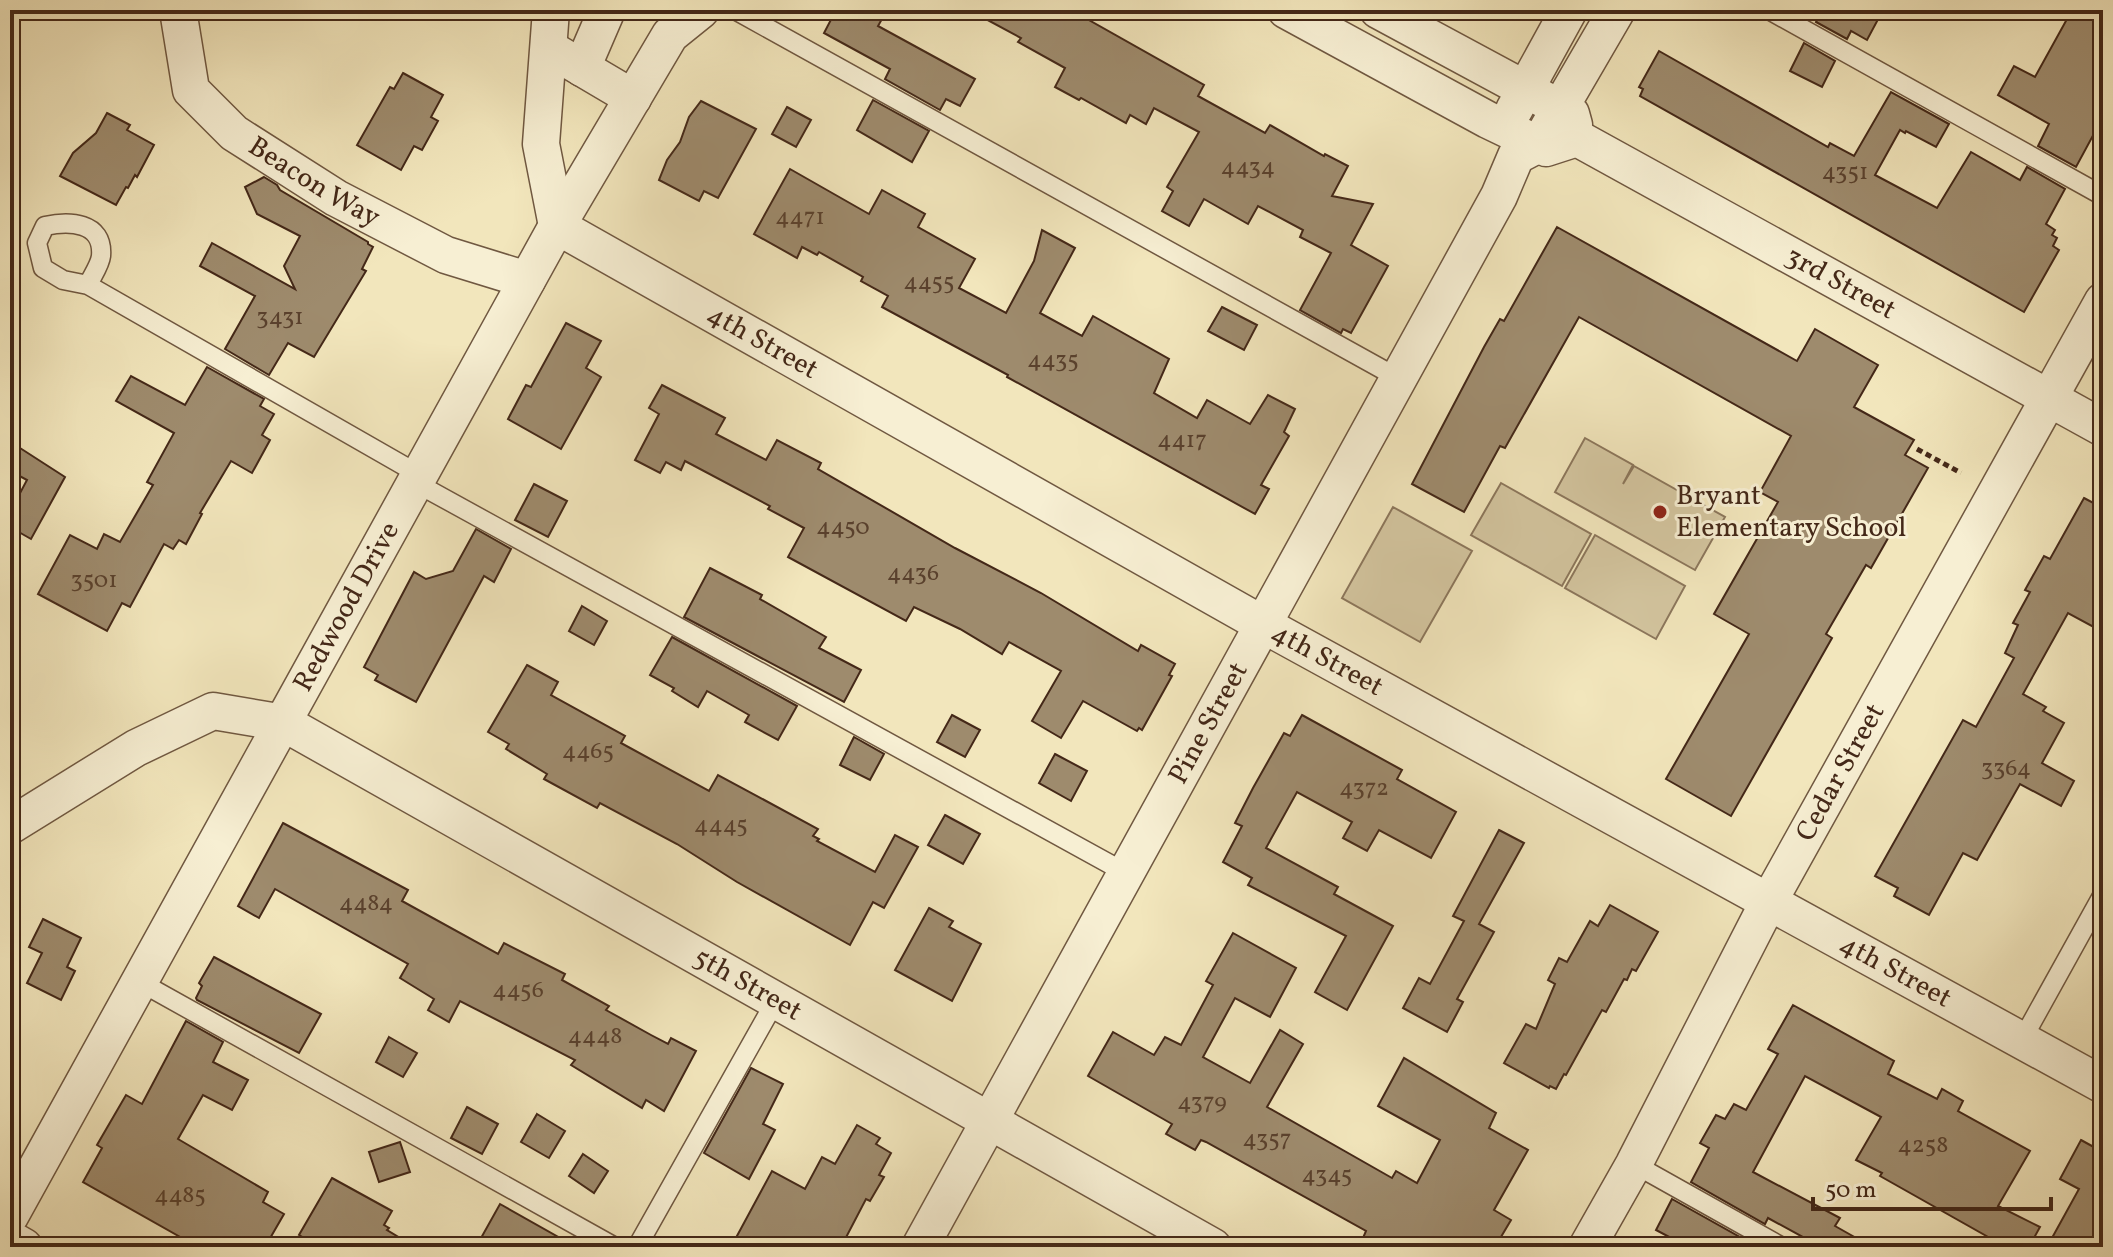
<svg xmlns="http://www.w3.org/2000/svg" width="2113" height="1257" viewBox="0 0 2113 1257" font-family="Vollkorn,serif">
<rect width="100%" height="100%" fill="#f2e6bc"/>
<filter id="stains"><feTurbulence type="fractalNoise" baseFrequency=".0025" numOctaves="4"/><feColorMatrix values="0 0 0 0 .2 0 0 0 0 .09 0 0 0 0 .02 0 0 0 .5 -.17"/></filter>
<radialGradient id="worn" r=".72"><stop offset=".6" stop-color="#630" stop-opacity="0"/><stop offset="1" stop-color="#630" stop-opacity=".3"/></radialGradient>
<g fill="#d4c6a0" stroke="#8c775c" stroke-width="2">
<path d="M1585,438l48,27 -10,19 11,-18 91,51 -30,53 -140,-78z"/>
<path d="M1501,483l90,51 -29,52 -91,-51z"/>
<path d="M1393,507l79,44 -52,91 -78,-44z"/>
<path d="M1595,535l90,51 -29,53 -91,-51z"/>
</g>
<g fill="#9e8b6d" stroke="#442818" stroke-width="2">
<path d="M836,10h51l-9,16 97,53 -15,27 -14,-7 -6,11 -55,-31 5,-10 -66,-36z"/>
<path d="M969,10h102l133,75 -6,11 67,37 5,-8 54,31 1,-2 23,12 -16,30 41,8 -22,41 37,21 -37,67 -8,-4 -2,4 -41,-23 31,-57 -31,-16 3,-7 -45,-24 -10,18 -44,-25 -15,27 -27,-15 11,-20 -6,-4 32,-55 -45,-24 -8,16 -16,-9 -4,8 -45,-25 -2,2 -24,-13 10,-19 -47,-26 3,-4z"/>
<path d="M1812,10h71l-16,30 -16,-9 -4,8 -31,-17 4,-8z"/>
<path d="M2072,10h17l14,8v99l-27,50 -38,-21 11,-22 -51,-29 16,-29 21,11z"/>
<path d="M1804,43l31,18 -13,26 -32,-16z"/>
<path d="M1659,51l169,96 2,-4 24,13 37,-64 58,32 -13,23 -30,-16 -1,2 -5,-3 -25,45 62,33 34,-56 49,28 7,-13 38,22 -19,35 9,6 -3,5 5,3 -4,8 6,4 -35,62 -384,-216 3,-7 -4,-2z"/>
<path d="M403,73l40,22 -12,22 7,4 -16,29 -8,-4 -13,24 -44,-25 33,-58 4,2z"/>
<path d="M873,100l56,31 -17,31 -55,-32z"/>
<path d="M701,101l55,28 -38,69 -14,-7 -5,10 -40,-21 8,-20 13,-18 9,-25z"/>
<path d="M787,107l24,13 -15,27 -24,-13z"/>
<path d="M107,113l23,12 -3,5 27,15 -17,32 -2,-2 -7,13 -2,-1 -10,18 -56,-29 13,-23 23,-20z"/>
<path d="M790,169l79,45 13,-24 43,24 -7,13 57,32 -16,29 47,25 28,-52 8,-31 33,18 -35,65 42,23 11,-20 76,43 -15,34 43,25 10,-18 43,24 18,-29 27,14 -11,23 5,4 -28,49 8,4 -14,25 -248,-137 1,-2 -126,-68 6,-11 -27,-15 2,-4 -44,-25 -2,3 -15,-8 -5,11 -43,-24z"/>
<path d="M264,177l13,8 3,5 88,52v2l5,3 -11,22 4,2 -52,86 -26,-14 -19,32 -44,-26 30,-53 -55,-30 12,-23 83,46 -11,-23 16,-30 -43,-22 -12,-27z"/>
<path d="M1557,227l240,134 18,-32 63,36 -24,42 60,33 -9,15 23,13 -57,100 -5,-3 -40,69 6,4 -101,178 -65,-37 83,-145 -35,-20 64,-112 -18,-10 31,-56 -212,-119 -74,131 -5,-2 -36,66 -52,-28 72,-137 16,-28 4,2z"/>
<path d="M1222,307l35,18 -13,25 -36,-19z"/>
<path d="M566,323l35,18 -15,27 15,9 -40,72 -53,-30 18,-34 5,2z"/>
<path d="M207,367l57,32 -4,7 14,8 -12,21 8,5 -18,33 -21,-12 -31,52 2,1 -16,30 -7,-4 -6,9 -9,-5 -34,63 -8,-4 -15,28 -69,-37 32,-59 27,14 7,-15 16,8 33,-57 -6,-3 27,-49 -58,-32 15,-25 54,29z"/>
<path d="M662,385l63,33 -9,16 50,26 11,-20 44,23 -3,6 137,79 86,45 97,58 3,-6 34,19 -6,11 3,1 -30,54 -3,-2 -2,3 -54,-30 -22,37 -29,-17 29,-50 -52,-29 -7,12 -42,-25 -46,-22 -8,14 -118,-64 16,-29 -36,-19 2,-3 -85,-45 -4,9 -15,-8 -6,11 -25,-13 24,-46 -10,-6z"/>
<path d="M20,448l45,29 -34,62 -21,-12v-15l17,-32 -17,-9v-5z"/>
<path d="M534,484l33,17 -19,36 -33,-17z"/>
<path d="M2084,498l19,10v124l-35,-19 -45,81 23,13 -3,4 21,12 -22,40 32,18 -13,25 -41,-22 -43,76 -14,-7 -34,62 -35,-19 4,-8 -23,-12 88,-156 13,7 38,-69 -9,-5 13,-28 -5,-2 17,-31 -5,-2 19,-34 6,3z"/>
<path d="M476,529l35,20 -17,33 -10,-6 -68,126 -41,-22 3,-5 -14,-8 50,-95 12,7 27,-8z"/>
<path d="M710,568l52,27 -2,4 66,38 -7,11 42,22 -17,32 -160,-85z"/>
<path d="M582,606l25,15 -13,24 -25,-14z"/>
<path d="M672,637l125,69 -19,34 -33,-18 4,-7 -42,-24 -9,16 -26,-16 2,-3 -24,-13z"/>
<path d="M527,665l31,17 -7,13 74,41 -4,7 88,48 9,-16 100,54 -5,7 6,3 -2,2 58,31 20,-37 23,12 -34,61 -11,-6 -23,43 -113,-63 -60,-38 -77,-41 -3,5 -53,-29 3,-5 -41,-25 3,-5 -21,-12z"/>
<path d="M952,715l28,15 -15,27 -28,-15z"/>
<path d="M1302,715l100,55 -5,9 59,33 -25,46 -52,-28 -12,21 -24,-13 9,-16 -55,-30 -31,56 72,39 -4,7 59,32 -46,84 -32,-18 31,-56 -98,-51 4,-7 -29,-16 19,-36 -7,-3 18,-35 31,-55 6,3z"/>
<path d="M854,737l30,17 -14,26 -30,-15z"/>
<path d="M1055,754l32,17 -16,30 -32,-18z"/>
<path d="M945,815l35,19 -17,30 -35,-19z"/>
<path d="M283,823l125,67 -6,11 96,53 6,-11 61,31 -3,6 47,26 -3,4 45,25 17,9 3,-6 25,13 -32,60 -18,-11 -4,8 -71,-43 4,-5 -115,-59 -11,21 -21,-12 6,-11 -34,-21 8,-14 -133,-75 -16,29 -21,-12z"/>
<path d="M1499,830l25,13 -45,81 15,8 -37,67 6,3 -16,30 -44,-24 16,-30 11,6 34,-63 -11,-5z"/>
<path d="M1610,905l48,27 -22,39 -4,-2 -5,11 -3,-1 -18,33 -4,-2 -36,65 -2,-1 -8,15 -6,-3 -1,2 -45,-25 22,-39 10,5 19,-45 -7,-4 11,-22 8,4 23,-41 8,5z"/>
<path d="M929,908l24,13 -4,6 32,17 -29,57 -57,-31z"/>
<path d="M43,919l38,19 -14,29 8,4 -14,29 -34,-17 15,-30 -13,-6z"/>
<path d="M1233,933l63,35 -26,49 -35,-19 -32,59 47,26 30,-53 23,14 -36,63 125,71 4,-7 21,12 23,-43 -62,-34 26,-48 92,55 -7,15 39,22 -34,60 17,10 -16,27h-114l-18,-9 3,-7 -160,-89 -5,-2 -6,10 -29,-16 6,-10 -84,-48 25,-44 41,23 11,-18 16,8 32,-60 -7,-4z"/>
<path d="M214,957l107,57 -22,39 -102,-53 -1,-2 6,-12 -3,-3z"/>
<path d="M1793,1005l101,56 -6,13 49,25 5,-10 21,12 -5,10 72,40 -32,55 42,21 -11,20h-23l-126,-71 2,-3 -26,-13 25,-43 -76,-41 -52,96 87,46 -5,8 37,21h-51l-53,-29 -3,6 -74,-42 18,-34 -9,-5 16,-28 9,4 9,-15 12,6 32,-56 -10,-5z"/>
<path d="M186,1021l37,21 -10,20 35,18 -16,30 -29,-15 -25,44 90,53 -5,10 21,12 -19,33h-67l-115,-65 19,-34 -5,-3 29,-50 16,9z"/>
<path d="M389,1037l28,16 -14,24 -27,-15z"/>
<path d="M751,1068l32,16 -20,40 12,6 -26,49 -45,-26z"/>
<path d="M467,1107l31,17 -16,30 -31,-16z"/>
<path d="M537,1114l28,17 -16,27 -28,-16z"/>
<path d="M857,1125l23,13 -4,6 15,9 -12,22 5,2 -14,24 -4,-2 -25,48h-110l41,-76 33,18 17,-32 13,7z"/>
<path d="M2081,1140l20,11 2,-4v100h-56l32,-58 -19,-10z"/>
<path d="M400,1142l10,30 -31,10 -10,-30z"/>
<path d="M583,1154l25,17 -14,22 -25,-17z"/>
<path d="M332,1178l60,33 -8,14 5,3 -2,2 28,17h-95l-21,-12z"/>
<path d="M1672,1199l82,46 -1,2h-65l-32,-17z"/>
<path d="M500,1204l76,43h-100z"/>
</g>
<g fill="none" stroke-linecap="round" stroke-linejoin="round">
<g stroke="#705841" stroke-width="21">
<g id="service">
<path d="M735,10l663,368"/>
<path d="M1769,10l334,186"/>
<path d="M88,285c4,-9 12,-20 13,-29 3,-35 -33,-35 -56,-30l-8,17 6,25 20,12 25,5 332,190"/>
<path d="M416,483l710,390"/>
<path d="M140,982l475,265"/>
<path d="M2022,1040l81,-146"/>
<path d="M1634,1164l148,83"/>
<path d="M637,1247l139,-247"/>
</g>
</g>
<g stroke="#705841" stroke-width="39">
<g id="minor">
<path id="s1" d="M178,10l13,80 43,43 102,65 110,57 81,25"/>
<path id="s2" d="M551,10l-10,134 16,82 705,398 841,461"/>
<path id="s3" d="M1286,10l202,110 58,28 31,-10 526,290"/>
<path d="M1378,10l193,104 3,11"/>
<path d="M550,49l83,49"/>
<path d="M582,68l25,-58"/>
<path d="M1514,110l55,-100"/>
<path id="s4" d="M10,826l126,-78 77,-37 71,12 929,524"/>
<path id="s5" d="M10,1216l547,-990 113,-191 31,-25"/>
<path d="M10,1239l14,8"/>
<path id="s6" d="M920,1247l579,-1051 17,-40 23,-12 78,-134"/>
<path id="s7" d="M1587,1247l47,-83 135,-263 334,-600"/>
</g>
</g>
<path stroke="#442818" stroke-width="5" stroke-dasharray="6 4" stroke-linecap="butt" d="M1917,449l44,24"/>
<use href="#service" stroke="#f7efd3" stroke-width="18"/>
<use href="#minor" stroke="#f7efd3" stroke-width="36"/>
</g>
<circle fill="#8f2418" stroke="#f7efd3" stroke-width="3" cx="1660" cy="512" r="8"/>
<g text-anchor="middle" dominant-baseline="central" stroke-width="6" stroke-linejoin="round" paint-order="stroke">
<g font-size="24" fill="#5a412d">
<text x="1248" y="168">4434</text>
<text x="1845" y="173">4351</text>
<text x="800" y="218">4471</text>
<text x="929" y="283">4455</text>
<text x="280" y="318">3431</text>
<text x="1053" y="361">4435</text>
<text x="1182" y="441">4417</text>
<text x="843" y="528">4450</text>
<text x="913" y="574">4436</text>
<text x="94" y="581">3501</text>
<text x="588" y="752">4465</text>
<text x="2006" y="769">3364</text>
<text x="1364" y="789">4372</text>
<text x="721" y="826">4445</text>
<text x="366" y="904">4484</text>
<text x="518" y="991">4456</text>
<text x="595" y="1037">4448</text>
<text x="1202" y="1103">4379</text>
<text x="1267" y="1140">4357</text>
<text x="1923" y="1146">4258</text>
<text x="1327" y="1176">4345</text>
<text x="180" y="1196">4485</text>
</g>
<g font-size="28" fill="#442818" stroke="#f7efd3">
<text stroke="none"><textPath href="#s1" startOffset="236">Beacon Way</textPath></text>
<text stroke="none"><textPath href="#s3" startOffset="628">3rd Street</textPath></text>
<text stroke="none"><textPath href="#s2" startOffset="454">4th Street</textPath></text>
<text stroke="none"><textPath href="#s5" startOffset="696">Redwood Drive</textPath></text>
<text stroke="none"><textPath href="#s2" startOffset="1102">4th Street</textPath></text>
<text stroke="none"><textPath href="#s6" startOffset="598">Pine Street</textPath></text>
<text stroke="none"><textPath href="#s7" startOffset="538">Cedar Street</textPath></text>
<text stroke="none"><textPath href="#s2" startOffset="1750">4th Street</textPath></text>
<text stroke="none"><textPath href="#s4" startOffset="838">5th Street</textPath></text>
</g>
<g font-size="28" fill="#442818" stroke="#f7efd3" text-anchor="start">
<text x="1676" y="496">Bryant<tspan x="1676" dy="32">Elementary School</tspan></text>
</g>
</g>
<rect width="2113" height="1257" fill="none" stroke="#f2e6bc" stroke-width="40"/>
<rect x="12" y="12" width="2089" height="1233" fill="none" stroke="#442818" stroke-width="4"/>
<rect x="20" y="20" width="2073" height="1217" fill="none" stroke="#442818" stroke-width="2"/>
<path d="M1813 1197v12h238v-12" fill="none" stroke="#442818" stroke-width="4"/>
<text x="1825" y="1197" font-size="24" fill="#442818" stroke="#f7efd3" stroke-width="6" paint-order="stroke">50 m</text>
<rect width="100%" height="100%" filter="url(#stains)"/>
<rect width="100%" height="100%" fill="url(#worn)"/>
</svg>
